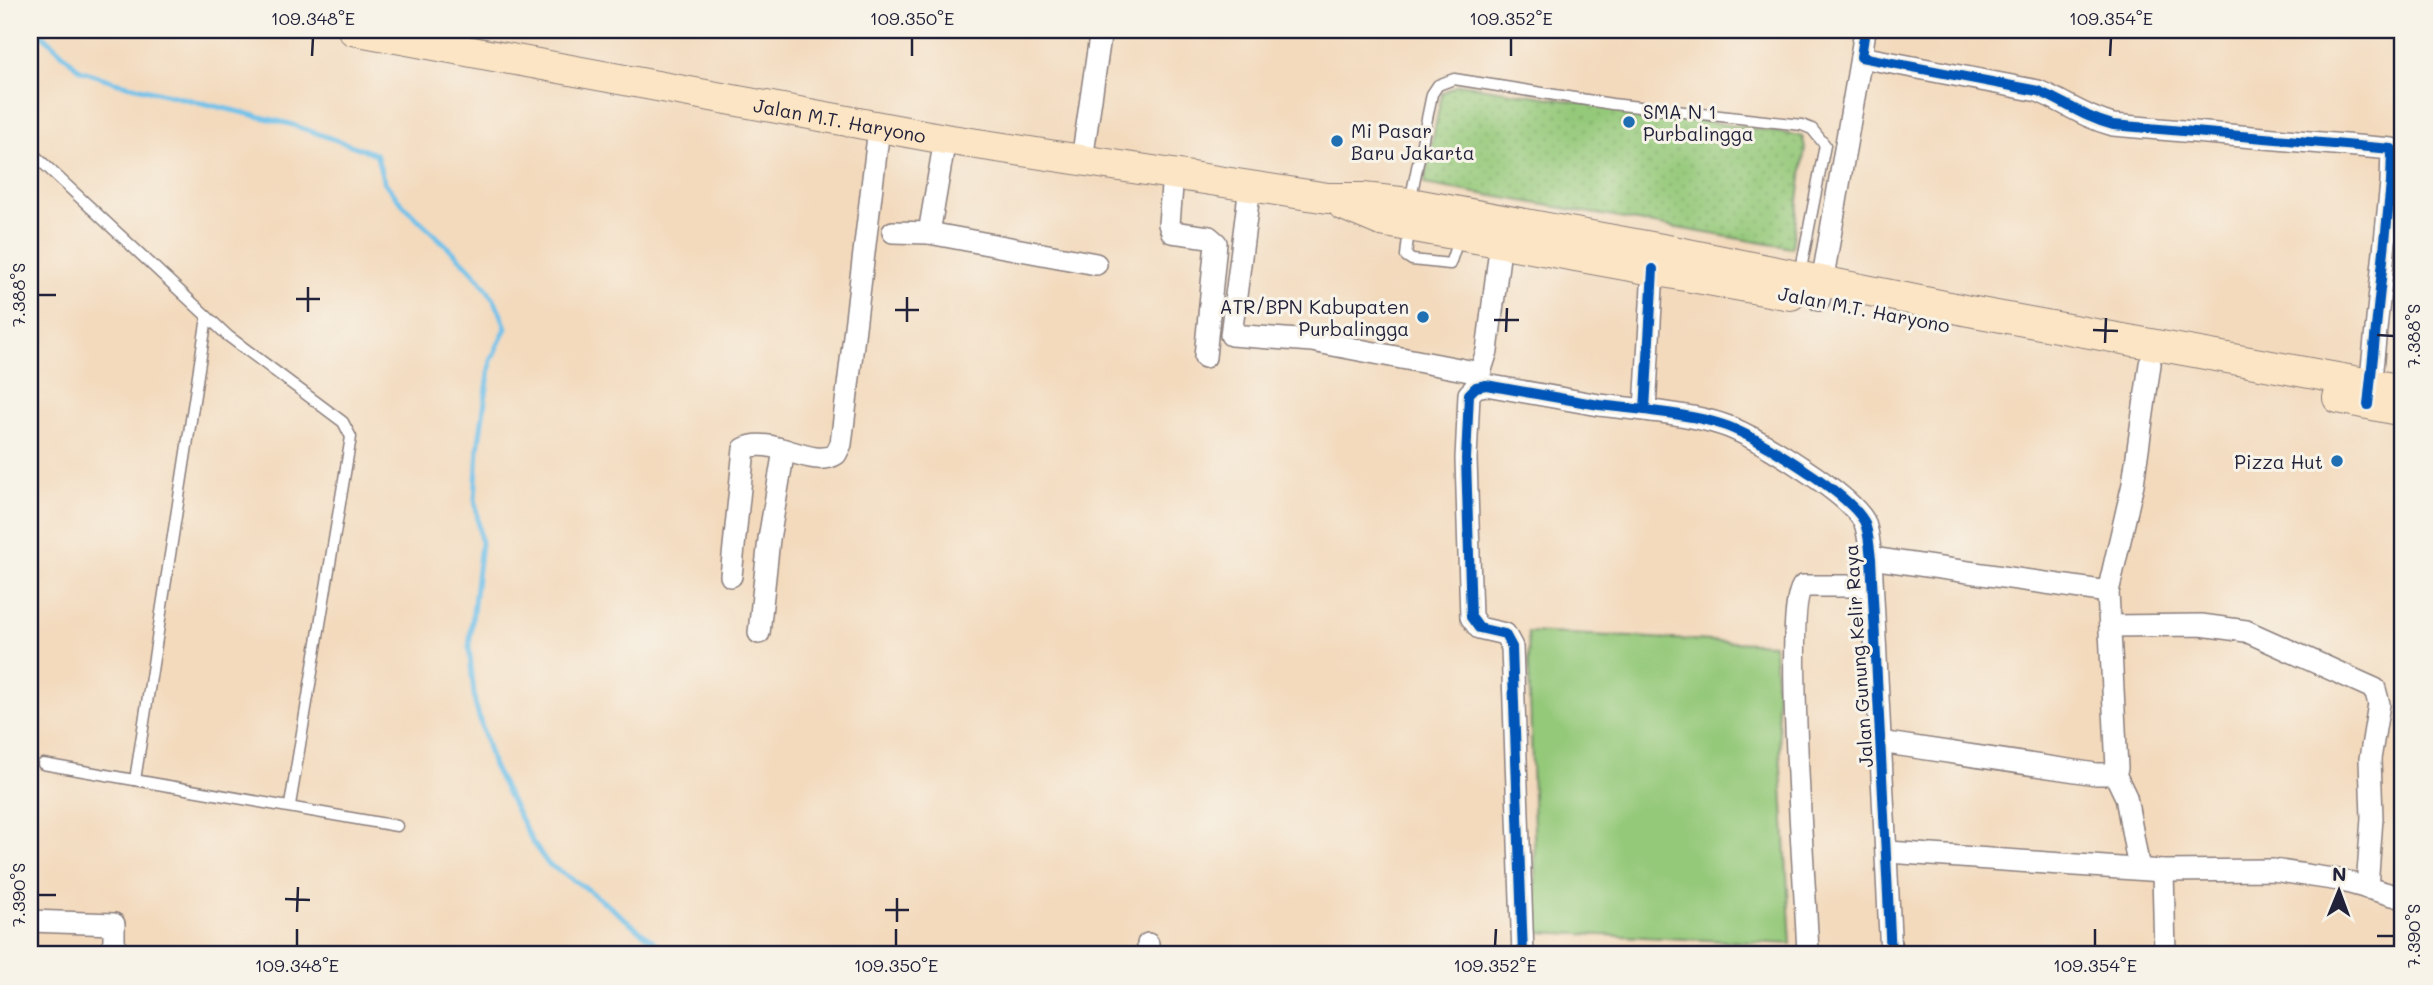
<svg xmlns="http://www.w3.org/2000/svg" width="2433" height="985" viewBox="0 0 2433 985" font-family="Mali,sans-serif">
<defs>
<pattern id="grass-dots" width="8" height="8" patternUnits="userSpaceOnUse" patternTransform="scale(1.75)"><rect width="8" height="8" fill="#95c97a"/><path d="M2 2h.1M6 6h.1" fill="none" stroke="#80ac6a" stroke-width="1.8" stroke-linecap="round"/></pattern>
</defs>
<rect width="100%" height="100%" fill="#f7f3e8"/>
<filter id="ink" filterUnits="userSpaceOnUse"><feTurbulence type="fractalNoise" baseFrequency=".0143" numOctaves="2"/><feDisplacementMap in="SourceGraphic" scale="14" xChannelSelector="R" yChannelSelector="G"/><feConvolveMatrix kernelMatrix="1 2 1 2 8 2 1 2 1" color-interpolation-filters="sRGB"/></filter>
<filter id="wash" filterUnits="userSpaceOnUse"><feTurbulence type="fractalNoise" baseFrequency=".00686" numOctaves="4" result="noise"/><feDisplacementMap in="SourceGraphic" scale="28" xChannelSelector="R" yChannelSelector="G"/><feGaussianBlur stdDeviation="1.57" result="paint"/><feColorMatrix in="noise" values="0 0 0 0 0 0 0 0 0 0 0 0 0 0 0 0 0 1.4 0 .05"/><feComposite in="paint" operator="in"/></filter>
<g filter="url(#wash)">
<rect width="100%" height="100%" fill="#f3dabd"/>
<path fill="url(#grass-dots)" stroke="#5c765a" stroke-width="2" d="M1459,84l343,52 3,11 -13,101 -368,-64 18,-91z"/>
<path fill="#95c97a" stroke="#5c765a" stroke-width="2" d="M1528,632l246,12 17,300 -254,-12z"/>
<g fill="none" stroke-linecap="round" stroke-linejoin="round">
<path stroke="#6fc1ea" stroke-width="5" d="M37,30l43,40 35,12 175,42 86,30c4,9 4,23 10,30 36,50 103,82 120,144l-15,32 -13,89 -3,50 6,44 -12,104 6,56 18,63 40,77 15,21 38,24 85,67"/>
</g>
</g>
<g filter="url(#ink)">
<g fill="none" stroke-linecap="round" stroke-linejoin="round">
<g stroke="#8a7e7c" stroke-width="13">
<g id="service">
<path d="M30,151l198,185 115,86 8,15 -61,368"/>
<path d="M1410,202l22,-108 6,-9 16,-6 158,25 190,21 10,4 13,16 -25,129"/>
<path d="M1409,228l-3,28 6,4 38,4 9,-27"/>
<path d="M43,764l354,62"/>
<path d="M135,780l72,-463"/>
</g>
</g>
<g stroke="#8a7e7c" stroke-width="24">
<g id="minor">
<path d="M1865,30l-4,27 177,34c29,12 43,25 75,34l279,24 -1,34 -22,215"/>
<path d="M945,139l-16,94 167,31"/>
<path d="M1082,160l19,-130"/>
<path d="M1173,174l-4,50 3,8 37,5 7,6 -11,114"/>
<path d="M1250,186l-19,149 81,6 168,32"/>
<path d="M893,232l36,1"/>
<path d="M1819,300l42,-243"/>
<path d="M1476,385l11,-34 14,-110"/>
<path d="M1645,410c28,4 58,7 84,17 32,13 118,65 135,94 5,11 5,25 7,37l20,397"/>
<path d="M1871,558l237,34"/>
<path d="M731,576l13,-127c27,-15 68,21 92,5l5,-10 38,-316"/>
<path d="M2110,626l91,-1 45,6 129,58 4,15 -9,55 2,59 -5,70"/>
<path d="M759,633l10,-94 15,-89"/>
<path d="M1880,742l216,32h12l9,-6 -9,-176 25,-108 17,-120"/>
<path d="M2114,772l12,25 13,72"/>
<path d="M1888,852l275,19 110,-1 66,10 64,18"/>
<path d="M2163,871l2,84"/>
<path d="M30,921l84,3v31"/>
<path d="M1148,944v11"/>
<path d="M1523,955l-11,-308 -7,-13 -26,-6 -8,-11 -5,-158 3,-65 7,-7 10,-2 113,20 46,5 8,-141"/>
<path d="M1808,955c-1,-50 -26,-348 -5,-369h68"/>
</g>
</g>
<g stroke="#8a7e7c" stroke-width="32">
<g id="secondary">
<path id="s1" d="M353,30l592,109 383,59h35l47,5 263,48 296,60 434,79"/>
<path d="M1343,205l38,16 410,74"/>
<path d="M2338,398l65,13"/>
</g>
</g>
<use href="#service" stroke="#fff" stroke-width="10"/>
<use href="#minor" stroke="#fff" stroke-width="21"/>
<use href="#secondary" stroke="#fce5c4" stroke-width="30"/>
<g stroke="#f7f3e8" stroke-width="15">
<g id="cycleway">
<path d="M1865,30l-4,27 177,34c29,12 43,25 75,34l279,24 -1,34 -23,222"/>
<path d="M1645,410c28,4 58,7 84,17 32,13 118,65 135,94 5,11 5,25 7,37l20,397"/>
<path d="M1523,955l-11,-308 -7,-13 -26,-6 -8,-11 -5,-158 3,-65 7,-7 10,-2 113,20 46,5 8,-141"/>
</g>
</g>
<use href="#cycleway" stroke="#0057b8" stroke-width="10"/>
</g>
</g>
<path fill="none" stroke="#22223b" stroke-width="2.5" d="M312,56l1,-18M912,56v-18M1511,56v-18M2110,56l1,-18M38,295h18M296,299h24M895,310h24M308,312v-25M1494,320h25M907,322v-25M2093,330l25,1M1506,332l1,-24M2377,335l17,1M2105,343l1,-25M38,895h18M285,899l25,1M885,910h24M297,912l1,-25M897,922v-24M2377,936h17M297,946v-17M896,946v-17M1495,946l1,-17M2095,946v-17"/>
<g fill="#1f6fb2" stroke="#f7f3e8" stroke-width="2.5">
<circle cx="1629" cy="122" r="7"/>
<circle cx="1337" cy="141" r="7"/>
<circle cx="1423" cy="317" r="7"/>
<circle cx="2337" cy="461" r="7"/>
</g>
<g text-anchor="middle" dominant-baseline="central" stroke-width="6" stroke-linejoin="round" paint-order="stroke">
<g font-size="19" fill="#22223b" stroke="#f7f3e8" text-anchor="start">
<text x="1643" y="111">SMA N 1<tspan x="1643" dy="22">Purbalingga</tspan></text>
<text x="1351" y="130">Mi Pasar<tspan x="1351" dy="22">Baru Jakarta</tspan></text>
<text x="1409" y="306" text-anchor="end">ATR/BPN Kabupaten<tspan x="1409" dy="22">Purbalingga</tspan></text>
<text x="2323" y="461" text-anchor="end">Pizza Hut</text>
</g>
<g font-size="19" fill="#22223b" stroke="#f7f3e8">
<text stroke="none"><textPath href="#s1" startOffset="495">Jalan M.T. Haryono</textPath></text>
<text transform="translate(1864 309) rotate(11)">Jalan M.T. Haryono</text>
<text transform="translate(1858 656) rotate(-94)">Jalan Gunung Kelir Raya</text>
</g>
</g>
<rect width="2433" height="985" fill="none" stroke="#f7f3e8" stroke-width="77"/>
<g transform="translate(2339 891) rotate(1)" stroke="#f7f3e8" stroke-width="5" paint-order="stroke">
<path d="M0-5L12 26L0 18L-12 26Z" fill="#22223b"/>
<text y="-10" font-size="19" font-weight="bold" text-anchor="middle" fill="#22223b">N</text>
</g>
<rect x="38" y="38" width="2356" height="908" fill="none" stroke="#22223b" stroke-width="2.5"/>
<g font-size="18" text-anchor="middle" fill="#22223b">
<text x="313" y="25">109.348°E</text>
<text x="912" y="25">109.350°E</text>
<text x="1511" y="25">109.352°E</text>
<text x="2111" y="25">109.354°E</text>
<text transform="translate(19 295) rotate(-90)" y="6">7.388°S</text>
<text transform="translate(2414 336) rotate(-90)" y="6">7.388°S</text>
<text transform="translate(19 895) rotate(-90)" y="6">7.390°S</text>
<text transform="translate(2414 936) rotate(-90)" y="6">7.390°S</text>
<text x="297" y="972">109.348°E</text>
<text x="896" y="972">109.350°E</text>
<text x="1495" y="972">109.352°E</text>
<text x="2095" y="972">109.354°E</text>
</g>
</svg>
